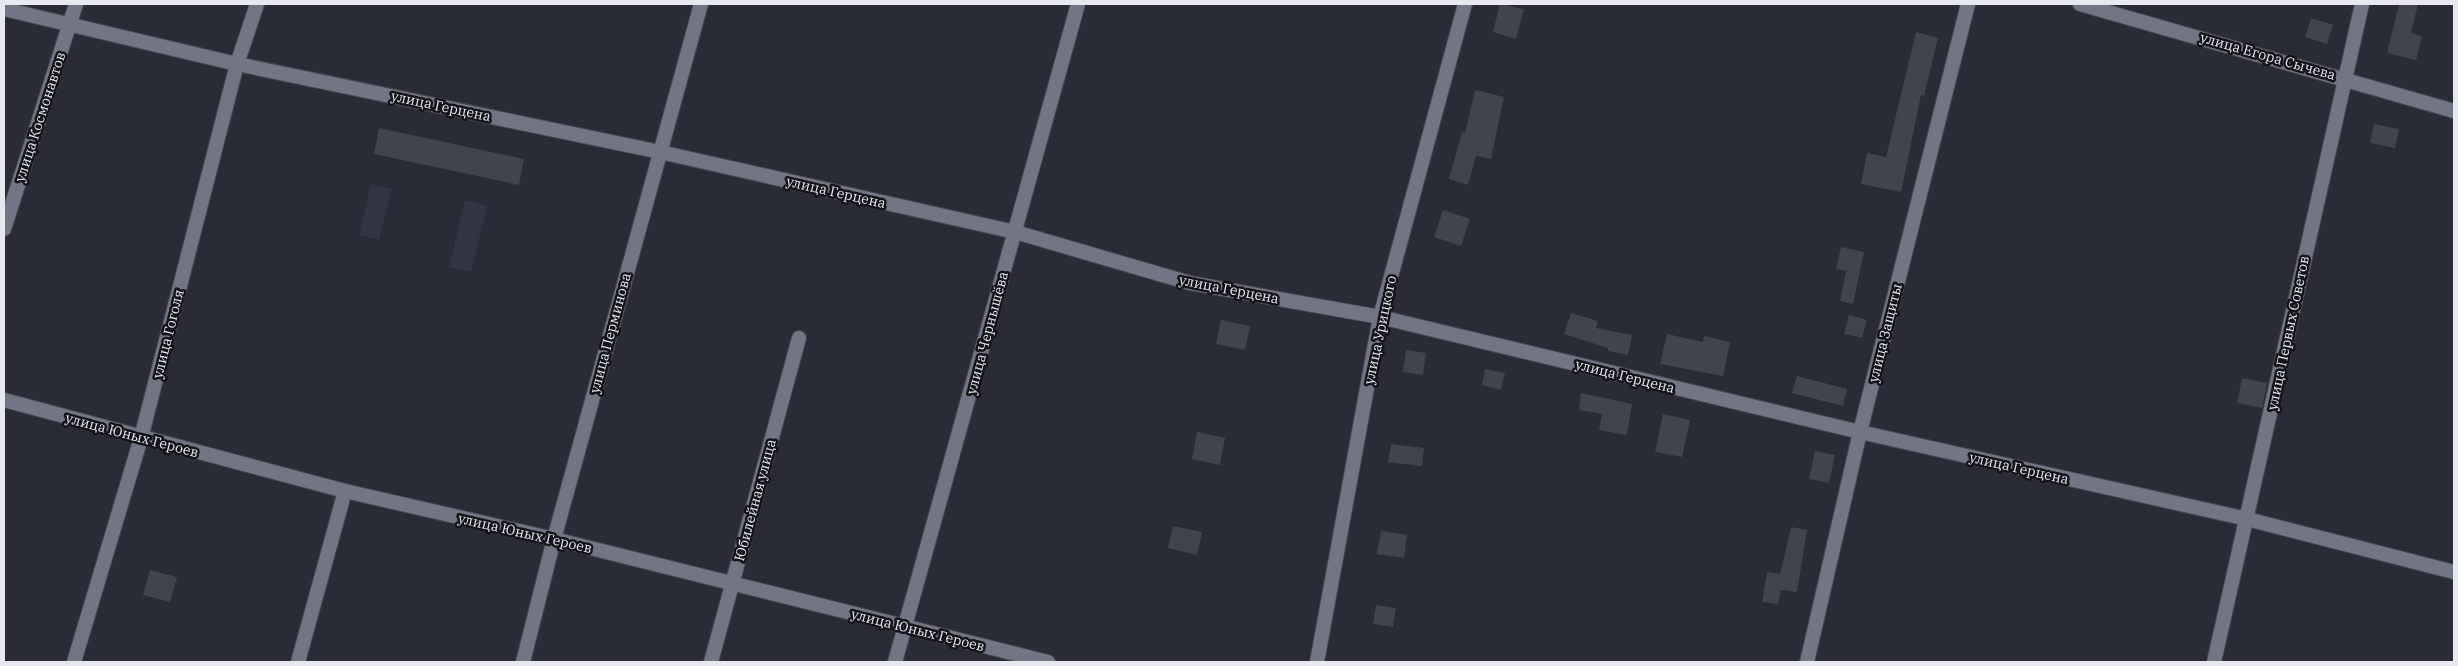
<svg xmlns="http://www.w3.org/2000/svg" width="2458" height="666" viewBox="0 0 2458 666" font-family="'IBM Plex Serif',serif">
<rect width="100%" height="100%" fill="#292b37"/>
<g fill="#323546">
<path d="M371,184l21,5 -13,51 -20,-5z"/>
<path d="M465,200l22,6 -16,66 -22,-5z"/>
</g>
<g fill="#41434f">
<path d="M1500,4l24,5 -8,30 -23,-7z"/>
<path d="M2399,4h19l-7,29 11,3 -6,24 -29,-7z"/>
<path d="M2311,18l22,7 -6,19 -22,-7z"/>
<path d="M1916,32l22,6 -14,58 -3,-1 -20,97 -40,-8 6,-31 19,4z"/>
<path d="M1475,90l29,7 -13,62 -15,-3 -8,29 -19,-6 13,-47 3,1z"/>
<path d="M2374,124l25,5 -4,19 -25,-5z"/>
<path d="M379,128l145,31 -5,26 -145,-31z"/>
<path d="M1443,210l27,9 -9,27 -27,-9z"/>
<path d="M1841,247l23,5 -11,52 -13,-3 6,-30 -10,-2z"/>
<path d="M1571,313l27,8 -2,7 36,7 -4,20 -20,-4v-3l-44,-14z"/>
<path d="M1849,315l18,5 -5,18 -18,-4z"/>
<path d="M1221,320l29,6 -5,24 -29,-6z"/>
<path d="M1667,334l36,8 1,-6 26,6 -7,34 -63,-12z"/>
<path d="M1406,350l20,3 -3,22 -20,-3z"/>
<path d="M1485,369l20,4 -4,17 -19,-5z"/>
<path d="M1797,376l50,13 -4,17 -51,-13z"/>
<path d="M2242,378l25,5 -5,25 -25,-5z"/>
<path d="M1581,393l51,11 -5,31 -28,-5 3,-16 -23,-4z"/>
<path d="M1663,414l27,6 -8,37 -27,-5z"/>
<path d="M1197,432l28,6 -5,27 -28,-6z"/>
<path d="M1391,444l33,4 -2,18 -34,-4z"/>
<path d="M1815,451l20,4 -6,28 -20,-4z"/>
<path d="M1173,526l29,6 -5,23 -29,-7z"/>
<path d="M1791,527l16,3 -10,62 -16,-2 -3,14 -16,-2 5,-30 13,2z"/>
<path d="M1381,531l26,4 -3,23 -27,-4z"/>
<path d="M150,570l27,7 -7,25 -27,-7z"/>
<path d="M1376,605l20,3 -3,19 -20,-3z"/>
</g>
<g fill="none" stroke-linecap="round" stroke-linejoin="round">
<g stroke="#454750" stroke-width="16">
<g id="minor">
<path d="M2080,4l374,107"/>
<path d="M4,9l233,55 423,88 355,80 175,51 190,34 480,115 387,87 207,53"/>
<path d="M4,229l72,-225"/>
<path d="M74,662l67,-224 96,-374 20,-60"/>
<path d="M298,662l47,-171"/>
<path d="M523,662l31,-123 147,-535"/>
<path d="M711,662l88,-324"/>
<path d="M895,662l183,-658"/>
<path d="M1317,662l63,-345 85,-313"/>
<path d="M2214,662l148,-658"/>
</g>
</g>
<g stroke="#454750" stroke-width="16">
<g id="tertiary">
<path d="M4,400l341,91 209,48 494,123"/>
<path d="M1807,662l53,-230 108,-428"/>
</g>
</g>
<use href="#minor" stroke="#727583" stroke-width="14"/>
<use href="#tertiary" stroke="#727583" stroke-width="14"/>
</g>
<g text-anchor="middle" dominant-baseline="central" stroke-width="5" stroke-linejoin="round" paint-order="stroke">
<g font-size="14" fill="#e7e8f0" stroke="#131419">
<text transform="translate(2268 56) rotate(16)">улица Егора Сычева</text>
<text transform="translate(441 106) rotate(12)">улица Герцена</text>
<text transform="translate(40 117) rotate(-72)">улица Космонавтов</text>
<text transform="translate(836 192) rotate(13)">улица Герцена</text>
<text transform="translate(1229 289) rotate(11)">улица Герцена</text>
<text transform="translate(1380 330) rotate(-78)">улица Урицкого</text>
<text transform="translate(610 333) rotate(-75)">улица Перминова</text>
<text transform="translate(987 333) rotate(-75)">улица Чернышёва</text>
<text transform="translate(1885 333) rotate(-76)">улица Защиты</text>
<text transform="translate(2288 333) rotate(-78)">улица Первых Советов</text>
<text transform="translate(168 334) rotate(-76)">улица Гоголя</text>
<text transform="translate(1625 376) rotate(14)">улица Герцена</text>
<text transform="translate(132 435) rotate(15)">улица Юных Героев</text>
<text transform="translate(2019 468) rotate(13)">улица Герцена</text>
<text transform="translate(755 500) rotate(-75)">Юбилейная улица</text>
<text transform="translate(525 533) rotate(13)">улица Юных Героев</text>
<text transform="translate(918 630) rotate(14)">улица Юных Героев</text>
</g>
</g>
<rect width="2458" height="666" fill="none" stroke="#e7e8f0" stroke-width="10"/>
</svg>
